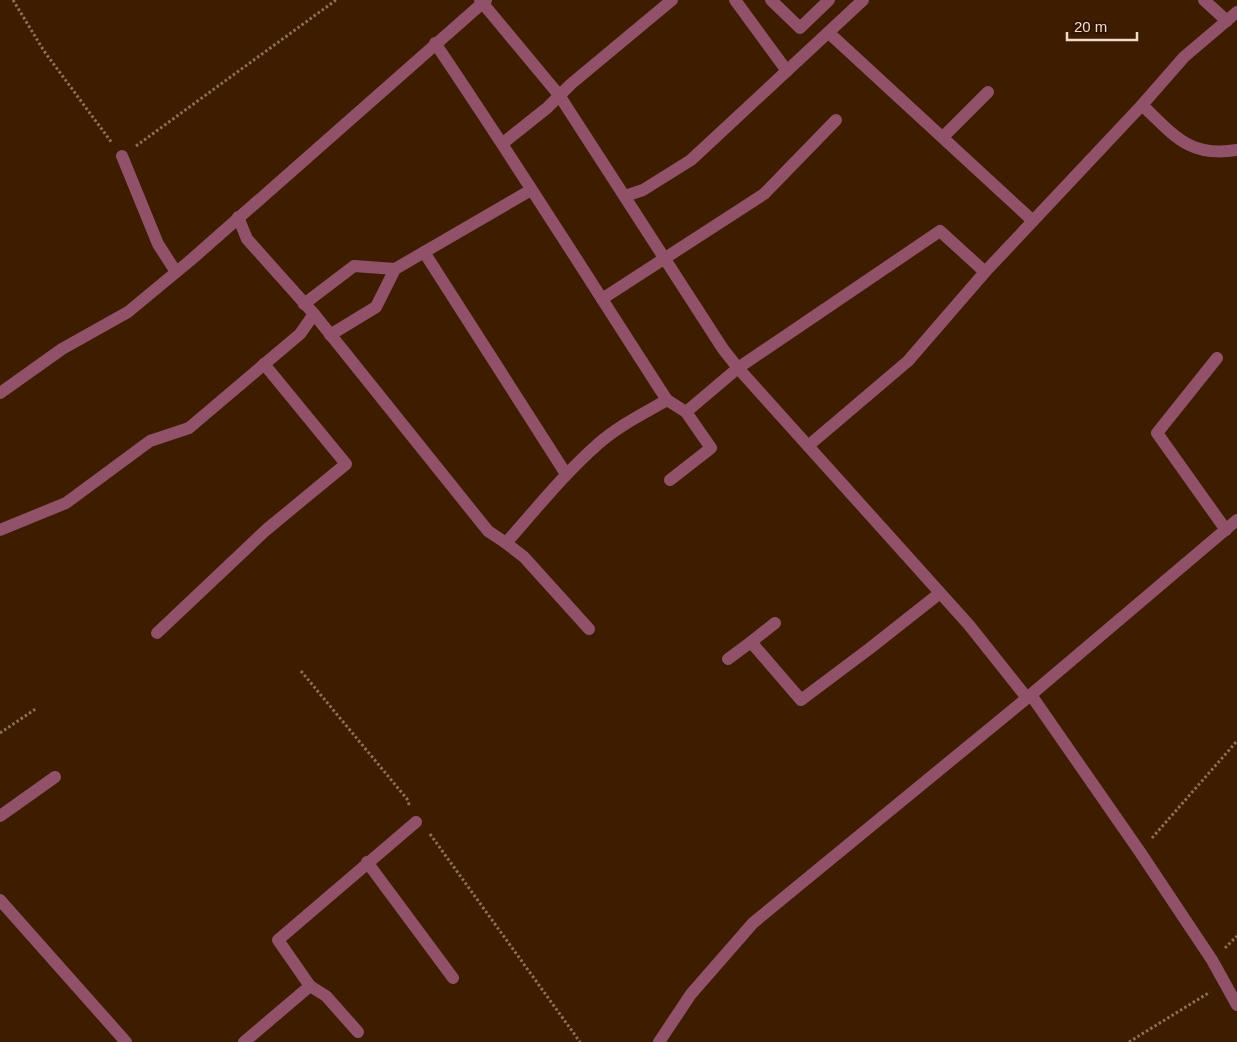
<svg xmlns="http://www.w3.org/2000/svg" width="1237" height="1042" viewBox="0 0 1237 1042" font-family="Arial,sans-serif">
<rect width="100%" height="100%" fill="#3e1c00"/>
<g fill="none" stroke-linecap="round" stroke-linejoin="round">
<g stroke="#8e705a" stroke-width="3" stroke-dasharray="2.5 2.5" stroke-linecap="butt">
<path d="M13,0l31,51 68,92"/>
<path d="M136,146l200,-146"/>
<path d="M301,671l106,128 3,8"/>
<path d="M0,733l37,-25"/>
<path d="M430,834l150,208"/>
<path d="M1152,838l85,-97"/>
<path d="M1225,948l12,-12"/>
<path d="M1129,1042l81,-50"/>
</g>
<g stroke="#915169" stroke-width="12">
<path d="M480,0l79,95 164,254 15,19 231,257 58,73"/>
<path d="M735,0l52,71"/>
<path d="M771,0l29,28 29,-28"/>
<path d="M1204,0l23,21"/>
<path d="M829,33l204,188"/>
<path d="M435,43c80,118 155,238 232,357l19,12 52,-44 202,-137 45,41"/>
<path d="M1142,105c32,30 47,53 95,45"/>
<path d="M943,137l45,-45"/>
<path d="M503,143l44,-35 24,-24 101,-84"/>
<path d="M122,156l36,88 18,28"/>
<path d="M625,196l18,-6 48,-30 172,-160"/>
<path d="M238,217l9,22 67,75 174,217 18,12c30,-34 58,-69 92,-99 20,-18 45,-30 69,-44"/>
<path d="M424,252l142,222"/>
<path d="M602,299l162,-105 72,-74"/>
<path d="M304,304l50,-38 41,3"/>
<path d="M330,335l46,-28 19,-38 136,-79"/>
<path d="M1217,358l-60,75 69,97"/>
<path d="M0,393l62,-44 66,-37 64,-53 294,-259"/>
<path d="M808,446l100,-85 77,-89 157,-167 42,-48 53,-45"/>
<path d="M670,480l41,-32 -25,-36"/>
<path d="M0,530l66,-27 84,-62 39,-13 111,-94 14,-20"/>
<path d="M506,543l18,14 65,72"/>
<path d="M157,633l109,-103 80,-66 -82,-100"/>
<path d="M751,642l24,-19"/>
<path d="M728,659l23,-17 50,58 68,-51 71,-56"/>
<path d="M1031,695l109,157 72,108 25,45"/>
<path d="M0,816l55,-39"/>
<path d="M367,862l86,116"/>
<path d="M0,900l126,142"/>
<path d="M310,986l16,10 32,36"/>
<path d="M244,1042l66,-56 -32,-46 138,-118"/>
<path d="M659,1042l32,-48 62,-71 274,-225 210,-178"/>
</g>
</g>
<path d="M1067 32v8h70v-8" fill="none" stroke="#f3dbcb" stroke-width="2.5"/>
<text x="1074" y="32" font-size="15" fill="#f3dbcb" stroke="#2f1501" stroke-width="4" paint-order="stroke">20 m</text>
</svg>
